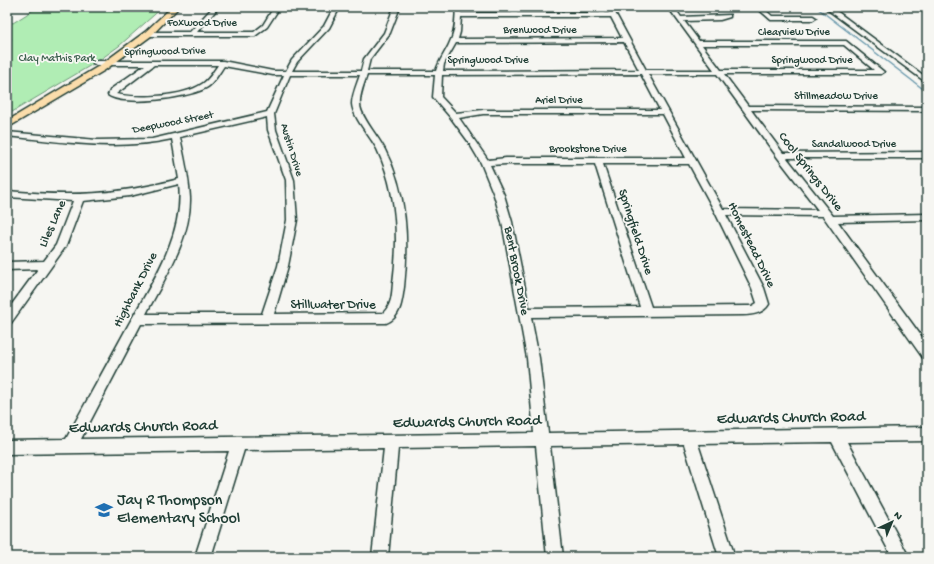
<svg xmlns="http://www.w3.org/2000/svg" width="934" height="564" viewBox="0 0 934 564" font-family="'Gochi Hand',sans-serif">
<rect width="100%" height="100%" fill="#f6f6f2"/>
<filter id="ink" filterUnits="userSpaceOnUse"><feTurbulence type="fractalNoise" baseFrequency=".025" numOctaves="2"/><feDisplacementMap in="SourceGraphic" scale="8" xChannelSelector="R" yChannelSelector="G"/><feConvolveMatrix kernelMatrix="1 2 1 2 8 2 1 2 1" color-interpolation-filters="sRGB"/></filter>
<g filter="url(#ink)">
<path fill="#b0edb4" stroke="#689574" d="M38,7h125l-44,39 -21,15 -91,54v-94l6,2z"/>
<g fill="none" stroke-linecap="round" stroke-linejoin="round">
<g stroke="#6b9aad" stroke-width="1.5">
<path d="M816,7l111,85"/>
<path d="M7,14l2,-1v-6"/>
<path d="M7,31l4,8 -4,6"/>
</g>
<g stroke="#1f3d34" stroke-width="3">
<g id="minor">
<path d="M213,7h6l-22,25h57l9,-7 11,-18h6l-13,20 -12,9h-107l-3,-2 3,-2h42z"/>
<path d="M334,7h6l-11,21 -32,34 -5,9h69l3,-12 20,-26 10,-26h6l-10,26 -20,26 -3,12h69c3,-11 10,-19 14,-29 6,-11 5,-24 6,-35h6l-1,6h148l-3,-6h6l34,63h68l-46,-63h6l7,10 49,-2v2l-10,3 -36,1 15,20h147l38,31 -3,2h-157l24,32 179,1v4l-176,-1 32,43 144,-1v6h-140l46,58 94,-2v6l-89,2 89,122v15l-4,-1 -100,-142 -97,-1 38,73 5,16c-5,9 -17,11 -26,11l-212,2 8,41 9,75 379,-6v14l-80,1 62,115h-17l-60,-115 -134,2 37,113h-16l-35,-113 -134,2 13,111h-16l-11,-111 -138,2 -10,109h-16l12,-109 -140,2 -33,107h-16l34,-106 -222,3v-14l59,-1c19,-35 39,-71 58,-106 24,-45 61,-95 55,-149l-49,12 -47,5 -17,45 -55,77 -4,2v-14l31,-42 -31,1v-8l37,-1 12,-16 17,-44 -66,-4v-6c64,6 110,4 172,-12l-7,-40c-54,12 -110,3 -165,-3v-4l90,8 55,-1 115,-27 17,-37h-11l-49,-9c-5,7 -9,15 -15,20 -15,12 -86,21 -101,9l3,-6 34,-24h-49l-3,-2 3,-2h127l50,10h13l6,-11 32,-34zM461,17h150l11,21 -164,1 2,-7zM624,42l15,28 -196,1 1,-7 12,-21zM702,45h142l30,25h-153zM154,65h64c-5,7 -9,15 -16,19 -19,13 -64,15 -86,10zM641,74l19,36h-177l-27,3 -15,-16 1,-22zM648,74h69l61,84 40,52 -95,-1zM290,75h70c-3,9 -8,20 -8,29 1,14 19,33 25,45 20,42 22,89 16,134 -1,11 -1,22 -10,30l-109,1 14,-48 9,-46 -3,-40 -18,-50 -2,-16zM367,75h68l-2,22 18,21 17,23 13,22 13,32 8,27 25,136 7,75 -453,6 60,-115 245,-1c15,-5 16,-23 18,-36 5,-47 3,-94 -19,-137 -6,-13 -24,-32 -25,-45 -1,-9 4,-21 7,-30zM483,114h180l23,44h-180l-18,2 -29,-42zM267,117l1,13 18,50 1,40 -9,46 -16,48h-116c18,-35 45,-75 44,-116 -1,-21 -6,-41 -10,-61zM506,164h89l45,143 -111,1 -17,-86 -8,-27 -14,-30zM603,164h86l26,48 37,76 5,15 -5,3h-6l-95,1z"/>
<path d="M756,7h6l10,9h41l3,2 -3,2h-42z"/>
<path d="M824,7h7l96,71v5z"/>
</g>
</g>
<g stroke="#1f3d34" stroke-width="3">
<path id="major" d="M172,7h7l-28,29 -46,34 -98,58v-7l92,-55 46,-34z"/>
</g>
<use href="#minor" fill="#f6f6f2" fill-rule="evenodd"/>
<use href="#major" fill="#fbddab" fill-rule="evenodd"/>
</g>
</g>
<defs>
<g id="school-bare" transform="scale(1.38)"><path d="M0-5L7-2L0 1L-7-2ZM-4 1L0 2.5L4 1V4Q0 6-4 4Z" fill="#1f6fb2" stroke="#f6f6f2" stroke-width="2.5" paint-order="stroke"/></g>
</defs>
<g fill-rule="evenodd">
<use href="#school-bare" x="104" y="510"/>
</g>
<g text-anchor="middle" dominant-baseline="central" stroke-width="3.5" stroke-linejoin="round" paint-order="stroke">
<g font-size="11" fill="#1f3d34" stroke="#f6f6f2">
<text x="202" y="24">Foxwood Drive</text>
<text x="540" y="31">Brenwood Drive</text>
<text x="794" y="33">Clearview Drive</text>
<text transform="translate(165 52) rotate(-1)">Springwood Drive</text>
<text x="488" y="61">Springwood Drive</text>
<text x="812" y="61">Springwood Drive</text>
<text x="836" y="97">Stillmeadow Drive</text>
<text x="559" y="101">Ariel Drive</text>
<text transform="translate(173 123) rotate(-11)">Deepwood Street</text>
<text x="854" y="145">Sandalwood Drive</text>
<text transform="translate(291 150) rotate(73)">Austin Drive</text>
<text x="588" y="150">Brookstone Drive</text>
</g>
<g font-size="11" fill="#3c604e" stroke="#f6f6f2">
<text x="57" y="59">Clay Mathis Park</text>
</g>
<g font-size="13" fill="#1f3d34" stroke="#f6f6f2">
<text transform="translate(810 172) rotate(52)">Cool Springs Drive</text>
<text transform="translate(53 224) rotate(-66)">Liles Lane</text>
<text transform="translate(635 232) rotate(72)">Springfield Drive</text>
<text transform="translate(751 245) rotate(64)">Homestead Drive</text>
<text transform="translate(516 271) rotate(79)">Bent Brook Drive</text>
<text transform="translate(136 290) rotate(-63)">Highbank Drive</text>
<text x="333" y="305">Stillwater Drive</text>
</g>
<g font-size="16" fill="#1f3d34" stroke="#f6f6f2">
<text transform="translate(791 419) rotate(-1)">Edwards Church Road</text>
<text transform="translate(467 423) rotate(-1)">Edwards Church Road</text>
<text transform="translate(143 428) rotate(-1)">Edwards Church Road</text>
</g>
<g font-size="16" fill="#1f3d34" stroke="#f6f6f2" text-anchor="start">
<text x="117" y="501">Jay R Thompson<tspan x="117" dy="18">Elementary School</tspan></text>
</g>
</g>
<rect width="934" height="564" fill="none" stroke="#f6f6f2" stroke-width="24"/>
<rect x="12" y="12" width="910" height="540" fill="none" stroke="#1f3d34" stroke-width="1.5" filter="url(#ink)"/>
<g transform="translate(892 522) rotate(44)" stroke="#f6f6f2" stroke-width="3" paint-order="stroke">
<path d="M0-3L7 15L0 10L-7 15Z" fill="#1f3d34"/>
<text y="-6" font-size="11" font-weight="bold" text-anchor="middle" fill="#1f3d34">N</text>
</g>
</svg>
